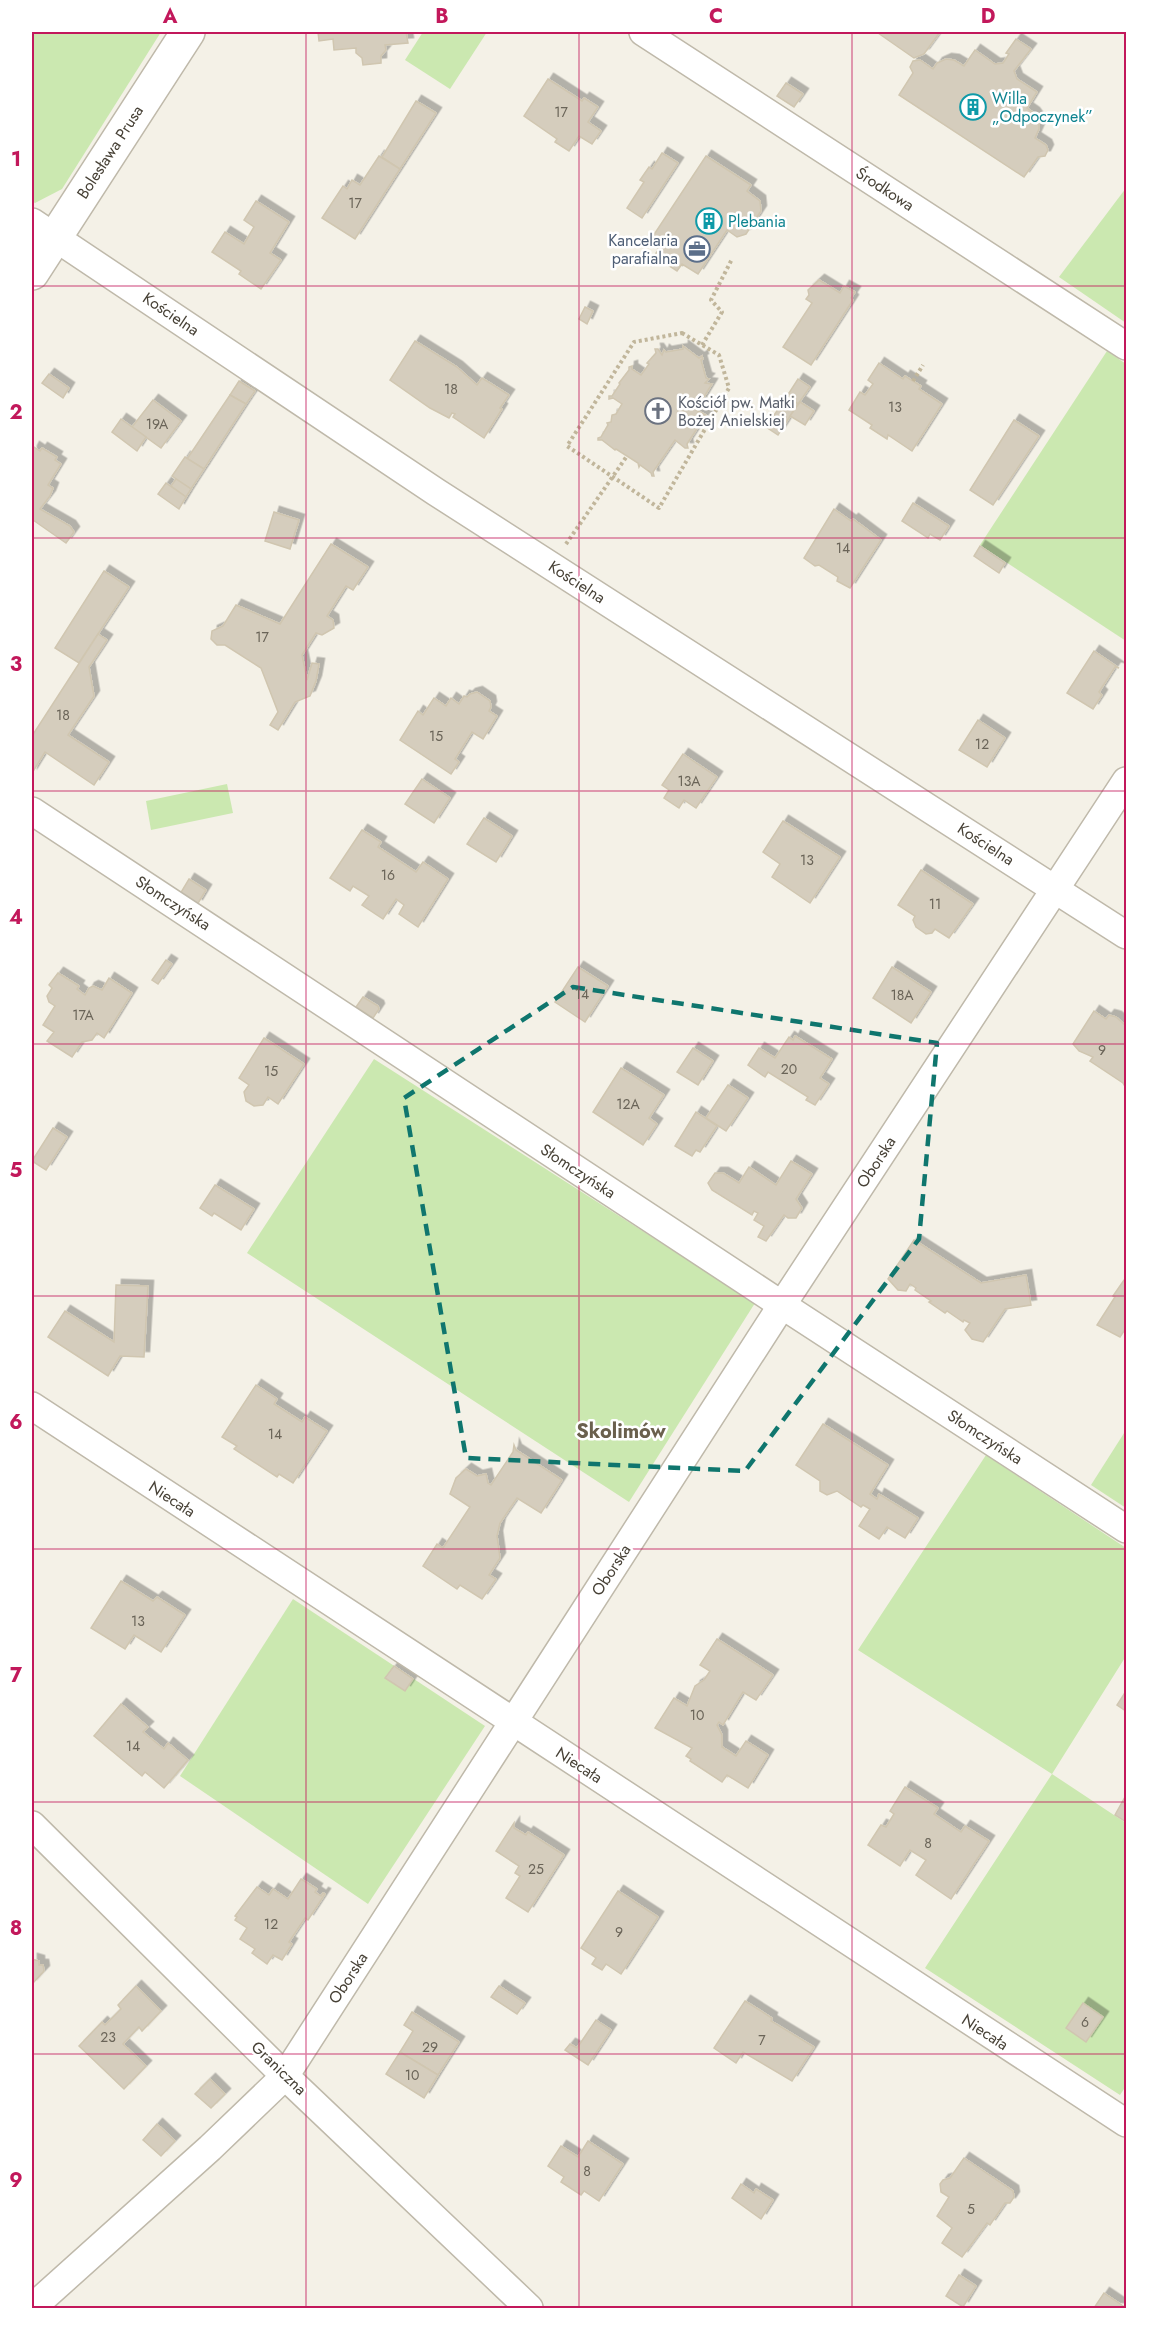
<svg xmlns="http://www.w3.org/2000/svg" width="1158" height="2340" viewBox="0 0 1158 2340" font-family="Jost,sans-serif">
<defs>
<filter id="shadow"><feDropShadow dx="5.5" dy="-5.5" stdDeviation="0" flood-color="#0004"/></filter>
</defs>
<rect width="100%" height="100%" fill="#f4f1e7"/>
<g fill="#cbe8b0">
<path d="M32,32h129l-99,157 -27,14 -3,-2z"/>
<path d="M423,32h64l-37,57 -45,-29z"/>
<path d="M1126,188v135l-67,-46z"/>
<path d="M1107,351l19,13v277l-146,-96z"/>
<path d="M227,784l6,29 -82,17 -5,-29z"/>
<path d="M374,1059l381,244 -126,199 -382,-249z"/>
<path d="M1126,1430v78l-35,-23z"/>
<path d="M986,1455l140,93v108l-74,118 74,49v263l-6,9 -195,-127 127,-194 -194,-124z"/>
<path d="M293,1599l192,127 -117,178 -188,-128z"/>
</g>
<g fill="#d5cdbd" stroke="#d0c6b0" stroke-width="1.5" filter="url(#shadow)">
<path d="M318,32h98h-10l2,11 -23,2 1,5 -5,6v7l-18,2 -1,-7 -6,-5v-5l-22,2 -1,-11 -14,2z"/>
<path d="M879,32h61l-16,22 -10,4 -36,-25z"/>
<path d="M1016,39l15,10 -17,22 3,8 20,13 -10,16 7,5 5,7v9l-4,9 11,7 2,5 -3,6 -7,1 -14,20 -125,-82 14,-22 -3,-6 3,-6 7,-1 13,9 4,-6 9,-4 8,1 10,6 11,-16 20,14 8,-1 6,-9 -3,-1z"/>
<path d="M548,79l34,22 2,-3 14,9 -10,15 13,9 -9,13 -13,-8 -10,15 -14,-9 2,-3 -33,-23z"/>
<path d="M786,83l17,11 -9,13 -17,-11z"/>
<path d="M416,101l20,12 -36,56 -18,-12z"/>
<path d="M662,153l16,10 -36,55 -15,-10 17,-26 -4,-2 9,-13 3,2z"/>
<path d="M379,156l21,13 -45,70 -33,-21 21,-32 4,3 5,-9 8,5z"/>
<path d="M706,156l45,29 -4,6 13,10 1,10 -15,23 -9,3 -10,-7 -29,44 -16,-10 -5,7 -23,-15 5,-7 -10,-7z"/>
<path d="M256,201l33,21 -19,31 11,7 -20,29 -22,-15 2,-3 -29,-19 13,-20 19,12 10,-17 -10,-7z"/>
<path d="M819,280l21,13 4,-7 11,6 -4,6 2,2 -42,65 -28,-18 29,-44 -6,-4 3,-4 -1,-5z"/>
<path d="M585,307l8,4 -6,13 -8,-5z"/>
<path d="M415,341l42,26 20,18 5,-7 27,17 -9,13 2,1 -18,29 -31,-21 2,-3 -3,-1 -3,5 -19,-10 -40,-28z"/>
<path d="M683,346l16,12 3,-2 1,3 -2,1 5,18 3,1 -4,4 7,1 -16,26 10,5 1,2 -3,1 -17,26 1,4h-3l-10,-8 -22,32 1,4h-2l-1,-3 -11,-8 -1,2 -1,-4 -22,-14 -1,1 -13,-10h-4v-2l3,-1 7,-12 -1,-2 4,-1 1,-7 4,-1 6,-10 -9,-6 -4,1v-3h3l8,-12 -1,-1 10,-13v-3l3,-1v3l9,6 8,-11 -2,-1 9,-10 -1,-4h3l4,6 2,-5 2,2 17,-3z"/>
<path d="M879,363l24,16 2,-3 16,10 -2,3 23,15 -30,47 -24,-16 -1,4 -17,-11 2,-3 -23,-15 11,-18 5,3 8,-11 -5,-4z"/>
<path d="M49,374l20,14 -6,10 -21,-15z"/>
<path d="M798,379l12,8 -12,17 -11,-8z"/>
<path d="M239,381l16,10 -9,13 -16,-9z"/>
<path d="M230,395l16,9 -42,65 -17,-10z"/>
<path d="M787,396l11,8 -20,31 -12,-8z"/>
<path d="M153,400l28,21 -20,27 -29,-21z"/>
<path d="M800,402l14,9 -9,14 -15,-9z"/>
<path d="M121,419l25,18 -9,14 -25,-19z"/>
<path d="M1014,420l25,16 -46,69 -23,-15z"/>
<path d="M34,447l6,4 2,-3 15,9 -2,3 6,4 -13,21 5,3 -3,8 -10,13 30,17 4,6 -8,11 -33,-23 -1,2v-71z"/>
<path d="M185,457l19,12 -13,20 -19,-13z"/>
<path d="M176,479l15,10 -5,8 -15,-11z"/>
<path d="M166,483l20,14 -7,12 -21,-15z"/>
<path d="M913,503l36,23 -9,14 -10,-6 -2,4 -26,-17z"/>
<path d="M834,509l17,12 2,-2 28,21 -31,48 -13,-7 1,-4 -19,-12 -4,1 -11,-8z"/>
<path d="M274,512l25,8 -9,29 -25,-8z"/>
<path d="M331,544l37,23 -15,23 -7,-4 -19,30 6,4 1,8 -12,7 -6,-2 -14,22 5,25 5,-17 7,1 -3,17 -6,15 -15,6 -17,28 -8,-5 8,-13 -17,-44 -36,-23h-8l-6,-6 1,-8 11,-5 13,-21 44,19z"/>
<path d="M980,546l25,17 -6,10 -25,-17z"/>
<path d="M104,571l25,16 -50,76 -24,-15z"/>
<path d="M98,634l9,6 -18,27 5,29 -26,39 41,27 -15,23 -49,-33 -13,21v-37z"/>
<path d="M1094,651l25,17 -4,-1 -16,25 3,3 -9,14 -26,-16z"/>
<path d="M477,692l13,9 1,6 -2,4 8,5 -14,23 -11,-7 -17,27 4,3 -8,12 -51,-34 18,-29 5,4 11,-17 12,8 5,-8 8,6 5,-8 3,1 3,-3z"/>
<path d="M978,720l27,18 -18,29 -28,-17z"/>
<path d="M683,754l34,23 -21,31 -12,-8 -5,8 -15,-10 5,-8 -7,-5z"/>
<path d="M422,779l28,19 -16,25 -29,-19z"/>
<path d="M484,818l28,18 -16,26 -29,-18z"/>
<path d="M783,821l57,36 -30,46 -38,-26 8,-13 -17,-12z"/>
<path d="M362,830l19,12 -3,5 38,25 7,-10 25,17 -30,48 -19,-13 5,-9 -8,-6 -13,20 -21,-14 7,-9 -16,-10 -3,5 -20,-13z"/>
<path d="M921,870l52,34 -24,34 -14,-9 -3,4 -6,1 -10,-7 -3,-7 2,-4 -17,-11z"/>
<path d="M189,879l17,11 -9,15 -17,-11z"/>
<path d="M166,960l6,4 -14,20 -6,-4z"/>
<path d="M578,967l30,19 -23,36 -30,-20z"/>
<path d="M892,967l39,25 -20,31 -38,-25z"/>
<path d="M58,973l21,13 -2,3 8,6 4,-7 4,-2 9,4 7,-12 23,15 -28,45 -7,-5 -5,7 -10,2 -10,15 -25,-16 7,-9 -11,-7 12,-19 -6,-4 -2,-6 5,-8 -3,-3z"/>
<path d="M363,997l15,9 1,3 -6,9 -17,-11z"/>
<path d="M1094,1011l12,8 3,-4 7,2 10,9v62l-3,-5 -33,-22 3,-4 -14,-6 -6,-7z"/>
<path d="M795,1036l37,23 -12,19 9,6 -14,21 -9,-5 2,-3 -40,-25 -3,5 -17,-12 11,-17 16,10 14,-21 4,3z"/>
<path d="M264,1038l40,26 -26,40 -10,-7 -5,8 -9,1 -8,-5 -2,-9 5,-7 -10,-7z"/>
<path d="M693,1048l20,13 -15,24 -21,-13z"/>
<path d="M621,1068l43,27 -15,23 8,6 -14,21 -50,-33z"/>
<path d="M728,1085l20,13 -22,33 -20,-13z"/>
<path d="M696,1112l21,14 -17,26 -4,-2 -4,6 -17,-10z"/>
<path d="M53,1128l14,9 -21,33 -14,-9z"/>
<path d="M791,1161l21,13 -16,25 6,9 -6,10h-8l-4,-3 -18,26 -8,-4 6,-11 -10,-6 4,-7 -4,-2 -2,4 -40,-25 -4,-7 7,-10h8l16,10 10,-16 27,18z"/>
<path d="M215,1185l39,24 -13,21 -27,-17 -2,3 -12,-8z"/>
<path d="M914,1240l67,43 45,-8 5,30 -26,4 -22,33 -11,-3 -7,-9 5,-7 -6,-3 -1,2 -16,-11 -2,2 -16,-11 2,-1 -16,-11 1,-2 -6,-4 -4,7 -8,-1 -10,-11z"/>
<path d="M1126,1279v49l-6,9 -23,-12 18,-28 -2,-1 11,-16z"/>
<path d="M116,1285l32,1 -4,71 -24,-1 -12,20 -60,-39 17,-26 49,31z"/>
<path d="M256,1385l21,14 -3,5 28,18 3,-5 22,14 -34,52 -14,-9 -2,3 -43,-28 3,-3 -15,-9z"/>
<path d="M823,1424l65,41 -18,29 7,5 2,-5 39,24 -13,20 -18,-11 -8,12 -20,-13 11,-17 -7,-4 -2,2 -24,-16 -10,4 -7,-4v-10l-24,-16z"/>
<path d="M514,1445l2,5 46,30 -21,33 -24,-15 -17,25 -3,13 3,22 -11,17 7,4 -14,20 -22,-14 -3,4 -34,-23 14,-22 6,4 27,-41 -20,-13 6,-16 10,-9 11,7 9,-2 2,9 3,2 22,-33z"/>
<path d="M121,1581l32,20 4,-4 28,18 -24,37 -27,-17 -9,14 -34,-21z"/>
<path d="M717,1639l56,36 -17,25 -13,-8 -20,33 -4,-3 -2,3 5,10v12l14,9 10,-15 22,14 -20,33 -21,-13 -5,7 -32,-21 1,-2 -5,-3 6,-8 -37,-20 19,-30 13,8 8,-20 9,-6 6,-9 -10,-6z"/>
<path d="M394,1666l19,13 -8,12 -20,-13z"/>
<path d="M1126,1691v20l-9,-6z"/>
<path d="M121,1704l27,23 -5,5 21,17 4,-6 20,17 -24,28 -19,-16 -3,4 -48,-40z"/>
<path d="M905,1787l33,21 -4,6 27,18 4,-6 24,15 -38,58 -35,-24 10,-15 -16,-10 -10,16 -32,-21 13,-20 5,2 8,-13 -4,-3z"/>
<path d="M1125,1797l1,1v24l-11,-7z"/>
<path d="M514,1823v5l12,7 2,-3 36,23 -36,57 -22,-14 14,-22 -5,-3 4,-7 -23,-15z"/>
<path d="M301,1879l16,10 -2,3 6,4 2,-3 2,1 -17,26 -3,-2 -16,24 3,2 -10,16 -9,-5 -6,9 -15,-11 3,-4 -15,-10 7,-11 -12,-8 2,-3 -2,-1 22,-29 12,8 4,-6 15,10z"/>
<path d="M618,1891l40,26 -37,57 -15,-10 -4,6 -10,-6 4,-6 -15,-10z"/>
<path d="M32,1959l7,2v4h4l1,6 -12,13z"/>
<path d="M136,1986l25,25 -19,20 -3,-4 -16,17 23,22 -22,23 -45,-43 23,-24 3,3 16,-16 -3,-4z"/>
<path d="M499,1986l26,17 -8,11 -26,-17z"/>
<path d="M745,2001l27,17 -1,3 43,26 -22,34 -49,-29 -7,11 -22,-15z"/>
<path d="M1083,2003l20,14 -17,25 -20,-14z"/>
<path d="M412,2012l47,30 -21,33 -38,-23 13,-21 -9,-6z"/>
<path d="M596,2020l15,10 -23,35 -23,-15 5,-6 7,4z"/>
<path d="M400,2052l38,23 -14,23 -38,-24z"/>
<path d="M210,2079l15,15 -14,14 -16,-14z"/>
<path d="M157,2124l18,17 -14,15 -18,-16z"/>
<path d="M588,2141l35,23 -24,37 -15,-10 -3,4 -20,-13 3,-5 -16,-11 13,-20 17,11z"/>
<path d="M964,2158l49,33 1,6 -4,6h-5l-15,22 -3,-2 -25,34 -20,-14 10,-15 -15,-12 12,-19 -8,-5 -1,-8 3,-4 7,-2z"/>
<path d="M741,2184l13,9 2,-4 17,11 -12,19 -29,-21z"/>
<path d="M959,2275l17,11 -13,21 -17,-11z"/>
<path d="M1104,2293l22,15h-32z"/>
</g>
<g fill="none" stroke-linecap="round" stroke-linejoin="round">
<g stroke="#bfb9aa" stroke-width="30">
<g id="minor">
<path d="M643,32l483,314"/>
<path d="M32,222l404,270 690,443"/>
<path d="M32,811l750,494 344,224"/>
<path d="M32,1406l1094,717"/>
<path d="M32,1825l253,251 244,232"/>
<path d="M32,2303l2,3 176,-158 75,-72 497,-771 344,-524"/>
</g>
</g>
<g stroke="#bfb9aa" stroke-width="36">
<path id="tertiary" d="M32,273l156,-241"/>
</g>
<g stroke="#c1b69b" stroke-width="4" stroke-dasharray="3 3" stroke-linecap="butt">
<path d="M682,333l37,22 10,33 -70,120 -92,-62 67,-104z"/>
<path d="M702,345l20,-33 -11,-12 21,-41"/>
<path d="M913,381l10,-16"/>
<path d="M566,544l61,-88"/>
</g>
<use href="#minor" stroke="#fff" stroke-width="27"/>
<use href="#tertiary" stroke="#fff" stroke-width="33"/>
</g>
<path fill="none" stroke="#0f766e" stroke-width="4.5" stroke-dasharray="12 8" stroke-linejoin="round" d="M573,987l364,56 -18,196 -174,232 -279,-13 -62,-360z"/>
<path fill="none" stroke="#c2185b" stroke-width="1.5" stroke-opacity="0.55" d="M306,32v2276M579,32v2276M852,32v2276M32,286h1094M32,538h1094M32,791h1094M32,1044h1094M32,1296h1094M32,1549h1094M32,1802h1094M32,2054h1094"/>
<defs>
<g id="building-ring" transform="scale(1.35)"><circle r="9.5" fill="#fff" stroke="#0f9aa8" stroke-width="1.5"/><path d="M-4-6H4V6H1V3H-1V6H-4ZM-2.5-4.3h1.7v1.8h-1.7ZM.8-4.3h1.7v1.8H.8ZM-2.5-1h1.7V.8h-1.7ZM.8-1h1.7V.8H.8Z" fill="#0f9aa8"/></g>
<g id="office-ring" transform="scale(1.35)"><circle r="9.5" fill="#fff" stroke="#5c6f8a" stroke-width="1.5"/><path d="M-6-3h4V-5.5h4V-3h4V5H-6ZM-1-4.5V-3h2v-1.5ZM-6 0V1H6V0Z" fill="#5c6f8a"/></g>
<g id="church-ring" transform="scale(1.35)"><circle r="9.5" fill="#fff" stroke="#6b7280" stroke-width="1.5"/><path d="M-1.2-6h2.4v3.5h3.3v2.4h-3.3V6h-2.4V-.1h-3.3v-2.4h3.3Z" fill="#6b7280"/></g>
</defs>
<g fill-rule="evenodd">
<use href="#building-ring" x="973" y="107"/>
<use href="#building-ring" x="709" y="221"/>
<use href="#office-ring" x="697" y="249"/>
<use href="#church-ring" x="658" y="411"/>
</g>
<g text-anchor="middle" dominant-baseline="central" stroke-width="5" stroke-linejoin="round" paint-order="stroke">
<g font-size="14" fill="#6a6458">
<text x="561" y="112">17</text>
<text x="355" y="203">17</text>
<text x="451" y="389">18</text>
<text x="895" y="407">13</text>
<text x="157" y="424">19A</text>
<text x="843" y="548">14</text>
<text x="262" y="637">17</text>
<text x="63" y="715">18</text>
<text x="436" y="736">15</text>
<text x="982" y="744">12</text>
<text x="689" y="781">13A</text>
<text x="807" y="860">13</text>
<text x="388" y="875">16</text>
<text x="935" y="904">11</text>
<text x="582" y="994">14</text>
<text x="902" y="995">18A</text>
<text x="83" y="1015">17A</text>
<text x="1102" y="1050">9</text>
<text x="789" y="1069">20</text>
<text x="271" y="1071">15</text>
<text x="628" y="1104">12A</text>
<text x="275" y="1434">14</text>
<text x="138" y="1621">13</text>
<text x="697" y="1715">10</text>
<text x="133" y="1746">14</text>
<text x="928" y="1843">8</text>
<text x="536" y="1869">25</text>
<text x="271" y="1924">12</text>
<text x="619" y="1932">9</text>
<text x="1085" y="2022">6</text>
<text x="108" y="2037">23</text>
<text x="762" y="2040">7</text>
<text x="430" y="2047">29</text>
<text x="412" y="2075">10</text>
<text x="587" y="2171">8</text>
<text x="971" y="2209">5</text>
</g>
<g font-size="16" fill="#0d838f" stroke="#fff" text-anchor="start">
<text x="992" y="98">Willa<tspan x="992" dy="18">„Odpoczynek”</tspan></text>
<text x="728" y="221">Plebania</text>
</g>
<g font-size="16" fill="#474136" stroke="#fff">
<text transform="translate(110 152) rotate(-57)">Bolesława Prusa</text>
<text transform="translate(885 189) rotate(33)">Środkowa</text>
<text transform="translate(171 314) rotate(34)">Kościelna</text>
<text transform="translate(577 582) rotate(33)">Kościelna</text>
<text transform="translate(986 844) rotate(33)">Kościelna</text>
<text transform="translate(173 903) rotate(33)">Słomczyńska</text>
<text transform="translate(876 1162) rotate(-57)">Oborska</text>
<text transform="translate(578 1171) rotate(33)">Słomczyńska</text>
<text transform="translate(985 1437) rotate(33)">Słomczyńska</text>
<text transform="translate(172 1499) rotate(33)">Niecała</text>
<text transform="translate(611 1570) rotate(-57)">Oborska</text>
<text transform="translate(579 1765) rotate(33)">Niecała</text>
<text transform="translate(348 1978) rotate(-57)">Oborska</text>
<text transform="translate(985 2032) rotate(33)">Niecała</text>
<text transform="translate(279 2068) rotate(44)">Graniczna</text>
</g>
<g font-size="16" fill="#4e5e75" stroke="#fff" text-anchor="end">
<text x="678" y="240">Kancelaria<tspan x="678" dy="18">parafialna</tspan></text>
</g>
<g font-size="16" fill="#5b616d" stroke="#fff" text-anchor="start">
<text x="678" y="402">Kościół pw. Matki<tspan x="678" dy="18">Bożej Anielskiej</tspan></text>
</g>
<g font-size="20" font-weight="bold" fill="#6a604d" stroke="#fff">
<text x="621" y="1431">Skolimów</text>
</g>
</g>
<rect width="1158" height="2340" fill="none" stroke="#ffffff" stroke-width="66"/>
<rect x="33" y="33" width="1092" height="2274" fill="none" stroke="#c2185b" stroke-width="2"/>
<g font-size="20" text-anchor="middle" font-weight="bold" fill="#c2185b">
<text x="170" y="23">A</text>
<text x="442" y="23">B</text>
<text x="716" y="23">C</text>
<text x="988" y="23">D</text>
<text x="16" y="166">1</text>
<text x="16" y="419">2</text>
<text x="16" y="671">3</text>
<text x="16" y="924">4</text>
<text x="16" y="1177">5</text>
<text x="16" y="1429">6</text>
<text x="16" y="1682">7</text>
<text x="16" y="1935">8</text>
<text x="16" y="2187">9</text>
</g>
</svg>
